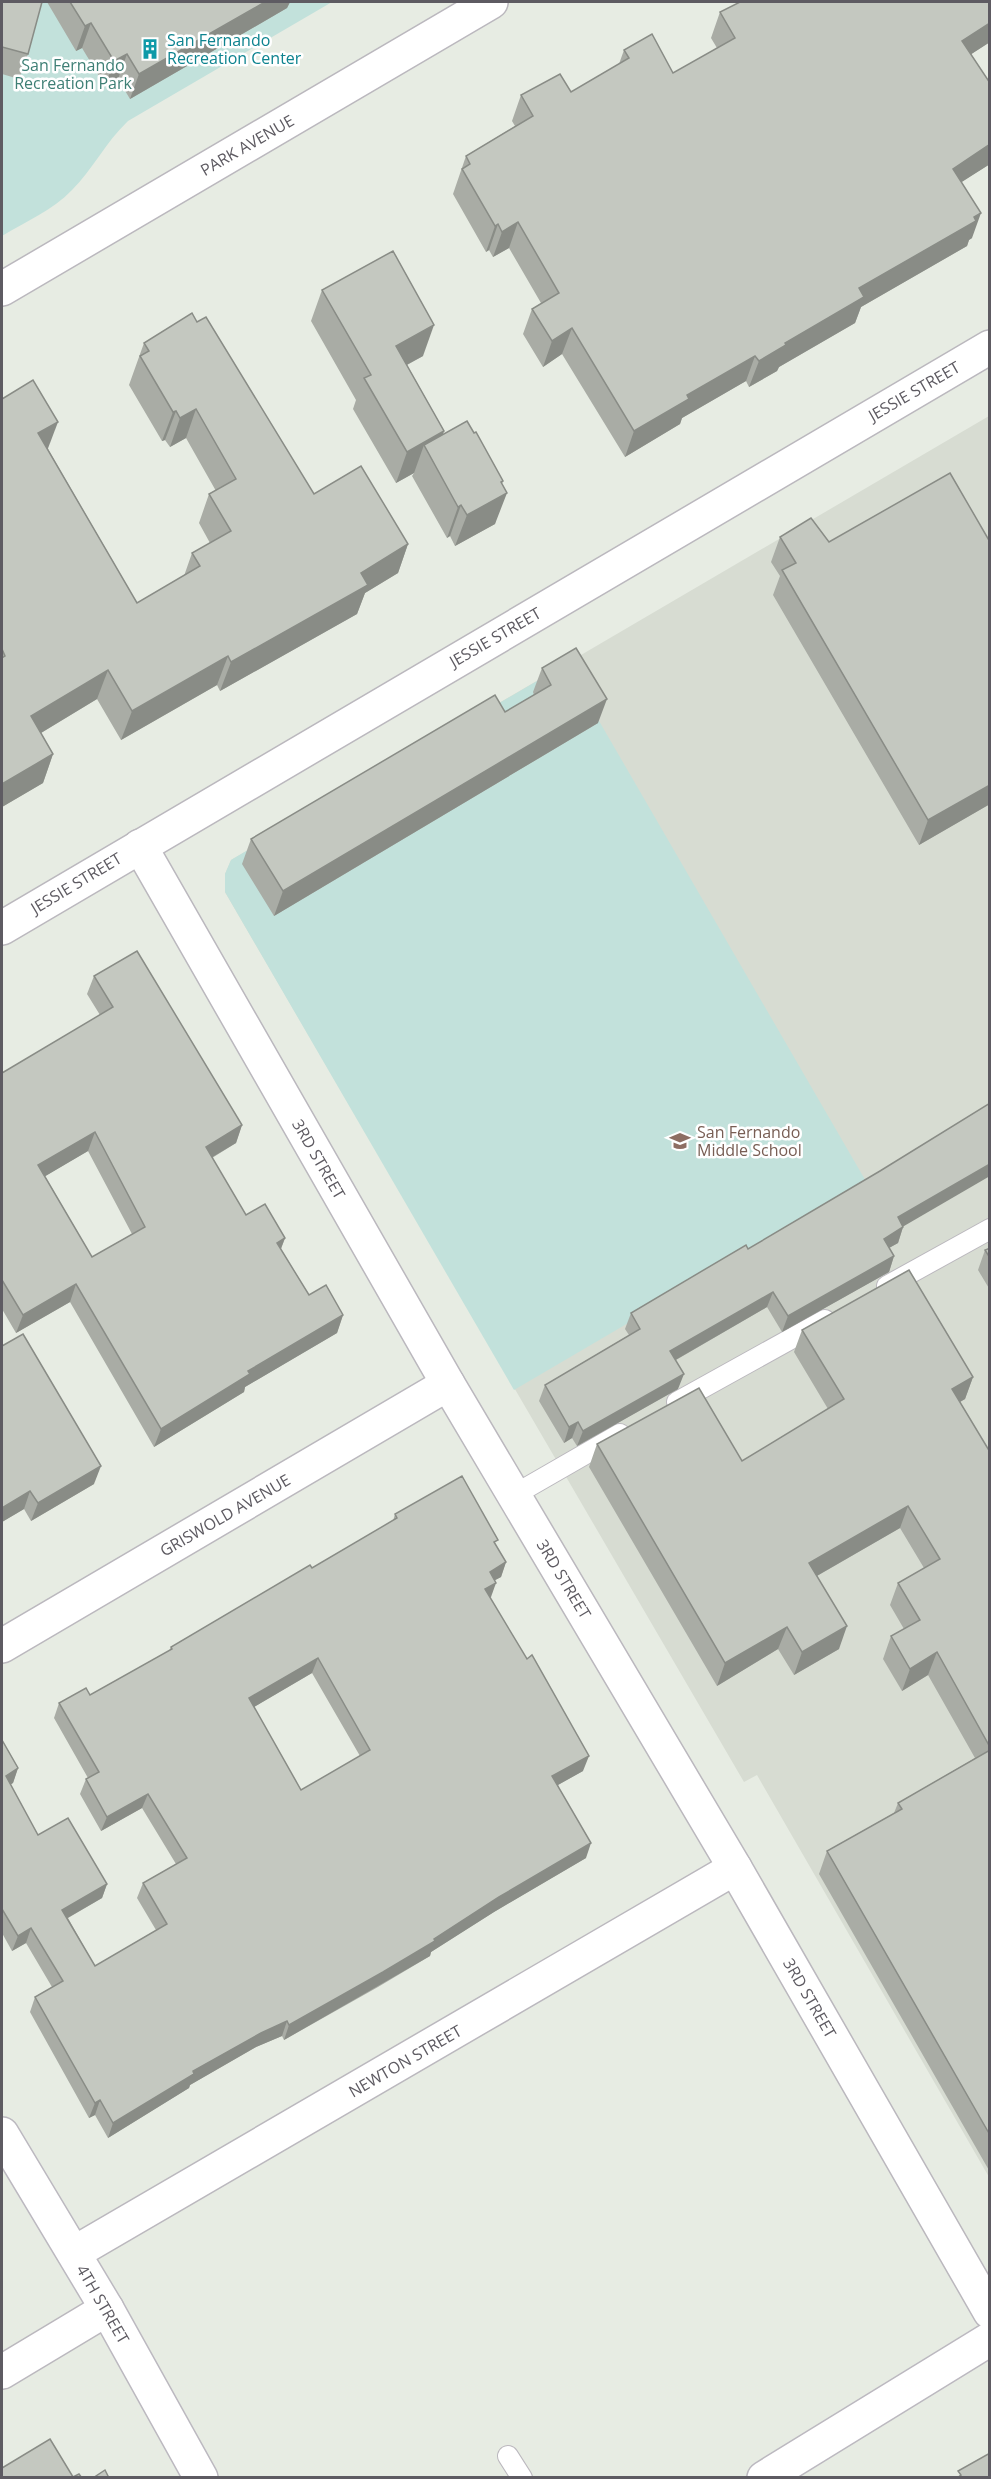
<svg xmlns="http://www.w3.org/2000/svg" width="991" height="2479" viewBox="0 0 991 2479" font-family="'Open Sans',sans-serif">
<rect width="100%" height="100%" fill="#e7ece3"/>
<path fill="#d7dcd2" d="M989,416v1761l-232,-402 -13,7 -519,-890v-18l6,-14z"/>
<g fill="#c2e1db">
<path d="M2,2h330l-204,119c-23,22 -35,48 -56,69 -19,20 -47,32 -70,46z"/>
<path d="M566,664l301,519 -353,207 -289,-498v-18l6,-14z"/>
</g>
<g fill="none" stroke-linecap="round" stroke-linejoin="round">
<g stroke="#bbb8be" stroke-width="22">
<g id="lane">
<path d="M887,1286l103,-57"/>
<path d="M677,1402l148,-82"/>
<path d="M514,1495l106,-61"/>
<path d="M508,2456l14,22"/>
</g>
</g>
<g stroke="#bbb8be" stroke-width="36">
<g id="street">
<path d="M2,289l489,-287"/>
<path d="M140,846l308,538 287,484 255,444"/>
<path d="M2,928l988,-581"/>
<path d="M2,1646l446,-262"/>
<path d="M74,2253l661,-385"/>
<path d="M2,2372l105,-63"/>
</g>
</g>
<g stroke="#bcb9c0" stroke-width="36">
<g id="secondary">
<path d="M2,2134l105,175 94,169"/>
<path d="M764,2478l226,-139"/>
</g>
</g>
<use href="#lane" stroke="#fff" stroke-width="20"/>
<use href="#street" stroke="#fff" stroke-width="33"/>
<use href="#secondary" stroke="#fff" stroke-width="33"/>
</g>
<g fill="#a9aca5" fill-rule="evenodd">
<path d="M2,2l26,52 -9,25 -17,-5z"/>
<path d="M47,2h243l-3,6 -157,91 -12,-20 -13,7 -23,-38 -6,3z"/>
<path d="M720,12l270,11v19l-19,12 19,29v81l-29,18 11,56 -3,2 -2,6 -106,61 -6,16 -76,44 -2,4 -28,16 -3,-6 -64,37 -2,6 -55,33 -63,-103 -19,13 -20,-33 9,-25 9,-6 -32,-55 -16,9 -4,-7 -3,2 -33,-58 13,-38 49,-30 -3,-5 9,-26 50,-3 48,-28 5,-14 49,23 44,-25 -6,-10z"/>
<path d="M322,290l101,66 -16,9 37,66 -1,3 59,50 -7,40 -40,22 -5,-10 -3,2 -35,-62 2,-3 -18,10 -43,-74 3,-9 -45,-79z"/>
<path d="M144,343l170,151 94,50 -10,29 -33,20 -8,21 -137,77 -3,-6 -96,55 -24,-41 -56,34 12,21 -10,29 -41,24v-408l46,50 89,154 47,-27 8,-23 18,-10 -11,-20 10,-29 7,-3 -30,-53 -16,9 -5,-7 -3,1 -33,-56z"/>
<path d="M780,537l49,5h161v262l-71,41 -146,-250 7,-19 -9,-14z"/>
<path d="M542,668l56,55 -324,193 -32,-52 9,-25 254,-127 29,-17 -1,-3z"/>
<path d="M94,976l148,149 -6,18 -24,15 34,57 39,23 -4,11 28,46 34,20 -6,18 -92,54 -1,5 -90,55 -84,-145 -54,31 -14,-24v-236l98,-58 -13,-21zM88,1151l44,83 -40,23 -47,-81z"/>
<path d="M880,1171l23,56 -5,16 -9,5 5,8 -5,16 -107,60 -15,-25 -91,53 2,29 -101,57 -5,-8 -8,5 -25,-42 6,-16 84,-50 -4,-6 6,-16 117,-64z"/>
<path d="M990,1248v42l-12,-20 7,-20z"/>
<path d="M802,1330l171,47 -8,22 -5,3 30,50v720l-171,-298 8,-23 67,-38 4,-10 77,-45 -47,-83 -26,16 -19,-32 8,-23 13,-7 -14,-24 8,-22 26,-15 -24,-40 -83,48 22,73 -45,26 -16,-26 -61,37 -128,-219 8,-23 145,17 86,-52 -34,-57z"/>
<path d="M2,1346l92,138 -63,37 -7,-12 -22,13z"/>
<path d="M395,1514l101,31 10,17 -5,15 -6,3 -5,18 93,173 -25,14 28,73 -92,54 -63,40 -1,4 -52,31 -94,53 -2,-4 -26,11 -66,38 -1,3 -81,50 -13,-23 -6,3 -59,-106 5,-15 17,-10 -26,-44 -14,8 -10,-18v-193l16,28 -5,15 -3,1 28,51 69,49 -5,14 -34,20 27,48 61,-36 -19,-32 6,-15 33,-19 -34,-56 -41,23 -21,-37 6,-15 2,-1 -34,-60 5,-15 31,-8 79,-44 2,-4 141,-79 81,-47zM312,1673l48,83 -59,34 -47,-83z"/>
</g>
<g fill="#898c86">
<path d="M265,2h25l-3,6 -157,91 9,-25z"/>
<path d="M91,23l-9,25 -6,3 9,-25z"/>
<path d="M990,23v19l-37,24 9,-25z"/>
<path d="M127,54l-9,25 -13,7 9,-25z"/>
<path d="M990,144v20l-47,30 10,-25z"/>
<path d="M981,213l-9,25 -3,2 -2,6 -106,61 -6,16 -76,44 -2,4 -28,16 10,-26 26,-18 74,-55z"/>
<path d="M518,222l-9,26 -16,9 9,-25z"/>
<path d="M498,224l-9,26 -3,2 9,-26z"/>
<path d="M434,325l-11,31 -39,21 12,-31z"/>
<path d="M572,328l-10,26 -19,13 9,-26z"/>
<path d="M755,356l-9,25 -64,37 -2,6 -55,33 9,-26 53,-36z"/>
<path d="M196,409l-10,29 -16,9 10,-29z"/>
<path d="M176,411l-11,29 -3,1 11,-29z"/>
<path d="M58,422l-11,29 -9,-18z"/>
<path d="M444,431l-11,31 -9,-17 -10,28 -18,10 11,-31z"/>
<path d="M503,481l-7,17 11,-5 -12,31 -40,22 12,-31z"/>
<path d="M461,505l-11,31 -3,2 11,-31z"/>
<path d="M408,544l-10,29 -33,20 -8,21 -137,77 11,-29 130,-89z"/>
<path d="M228,656l-11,29 -96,55 11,-29z"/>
<path d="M108,670l-11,29 -76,46 10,-29z"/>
<path d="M607,699l-9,24 -324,193 9,-25z"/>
<path d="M53,754l-10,29 -41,24v-23z"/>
<path d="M990,785v19l-71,41 9,-25z"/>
<path d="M242,1125l-6,18 -37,22 7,-18z"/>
<path d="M95,1132l-7,19 -56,33 6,-19z"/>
<path d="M990,1164v12l-98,57 6,-16z"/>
<path d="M903,1227l-5,16 -20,11 6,-15z"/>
<path d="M285,1238l-7,18 -1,-13z"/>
<path d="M894,1256l-5,16 -107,60 6,-16z"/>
<path d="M76,1284l-6,18 -54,31 7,-18z"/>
<path d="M773,1292l-6,15 -102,59 5,-15z"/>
<path d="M343,1315l-6,18 -92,54 -1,5 -90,55 7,-18 87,-58z"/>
<path d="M684,1374l-6,15 -101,57 6,-15z"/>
<path d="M973,1377l-8,22 -21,12 8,-22z"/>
<path d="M578,1422l-6,16 -8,5 5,-16z"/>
<path d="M101,1466l-7,18 -63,37 7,-18z"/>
<path d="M30,1491l-6,18 -22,13v-14z"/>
<path d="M908,1506l-8,22 -99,57 8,-22z"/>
<path d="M506,1562l-5,15 -17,9 6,-14z"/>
<path d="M496,1583l-5,14 -11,7 5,-15z"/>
<path d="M847,1626l-8,23 -45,26 8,-23z"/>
<path d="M787,1627l-9,22 -61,37 8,-23z"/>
<path d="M937,1652l-9,23 -26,16 8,-22z"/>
<path d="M318,1658l-6,15 -68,40 5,-15z"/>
<path d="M589,1756l-6,15 -36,20 5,-15z"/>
<path d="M18,1768l-5,15 -11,7 4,-14z"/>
<path d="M148,1794l-6,14 -41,23 6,-14z"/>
<path d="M591,1843l-5,15 -92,54 -63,40 -1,4 -146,84 5,-15 210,-128z"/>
<path d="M107,1884l-5,14 -45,26 5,-14z"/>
<path d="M31,1928l-5,15 -14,8 6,-15z"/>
<path d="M287,2021l-5,15 -26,11 -66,38 -1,3 -81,50 5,-15 80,-52 68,-38z"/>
<path d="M100,2100l-5,15 -6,3 6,-15z"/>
</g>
<g fill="#c4c8c0" stroke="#898c86" stroke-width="1.5" fill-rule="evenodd">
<path d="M2,2h40l-14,52 -26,-7z"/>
<path d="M70,2h195l-126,72 -12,-20 -13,7 -23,-38 -6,3z"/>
<path d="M740,2h249l1,21 -28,18 28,42v61l-37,25 28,44 -7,4 2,4 -117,67 5,9 -79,46 1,2 -27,16 -4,-5 -68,39 2,4 -55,32 -62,-103 -20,13 -20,-32 27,-16 -41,-71 -16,10 -4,-8 -3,2 -33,-57 8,-5 -4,-8 67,-40 -12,-21 39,-21 11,18 58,-34 -5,-8 28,-16 21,39 62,-35 -15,-26z"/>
<path d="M393,251l41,74 -38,21 48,85 -37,21 -43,-74 7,-3 -49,-85z"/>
<path d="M192,313l5,9 9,-5 108,177 47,-28 47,78 -47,29 7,12 -137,77 -3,-6 -96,55 -24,-41 -77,46 22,38 -51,30v-126l3,-2 -3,-7v-250l31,-19 25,42 -20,11 99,170 63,-37 -8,-13 39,-22 -22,-37 27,-15 -40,-70 -16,9 -4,-7 -3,1 -33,-56 9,-5 -5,-8z"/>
<path d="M467,421l7,12 2,-1 27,49 -2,1 6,11 -40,22 -6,-10 -3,2 -34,-62z"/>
<path d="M950,473l40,69v243l-62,35 -146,-250 14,-7 -16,-26 31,-19 18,24z"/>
<path d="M576,648l31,51 -324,192 -32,-52 244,-144 10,17 46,-27 -9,-17z"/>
<path d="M137,951l105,174 -36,22 40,68 19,-11 20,34 -8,5 32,52 17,-10 17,30 -95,56 2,3 -89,55 -85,-145 -53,31 -21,-35v-207l111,-66 -19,-31zM95,1132l50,95 -53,30 -54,-92z"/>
<path d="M990,1103v61l-92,53 5,10 -19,12 10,17 -106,60 -15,-24 -103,59 14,23 -101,57 -5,-9 -9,5 -24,-42 95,-56 -9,-16 115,-68 2,4 132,-78z"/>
<path d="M990,1248v10l-5,-8z"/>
<path d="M909,1270l64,107 -21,12 38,63v295l-53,-95 -27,17 -19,-33 29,-16 -22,-37 42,-24 -32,-53 -99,57 38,63 -45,26 -15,-25 -62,36 -128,-219 102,-56 43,73 102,-62 -42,-69z"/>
<path d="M23,1334l78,132 -63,37 -8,-12 -28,17v-162z"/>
<path d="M462,1476l36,64 -4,2 12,20 -16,10 6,11 -11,6 42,70 5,-4 57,101 -37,20 39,67 -92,54 -65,42 1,2 -52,31 -94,53 -2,-4 -26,12 -68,38 1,3 -81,49 -13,-23 -5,3 -60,-106 28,-16 -32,-53 -13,8 -16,-27v-169l16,28 -12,8 32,59 30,-17 39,66 -45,26 33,56 72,-42 -24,-41 44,-25 -39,-64 -41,23 -21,-38 13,-7 -40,-69 27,-15 4,7 82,-46 -1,-2 139,-82 2,3 85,-50 -2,-4zM318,1658l52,92 -69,40 -52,-92z"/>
<path d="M990,1750v385l-163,-284 75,-42 -4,-6z"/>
<path d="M50,2439l23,38 6,-3 3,4h-80v-10z"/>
<path d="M990,2453v25h-33l4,-3 -3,-4z"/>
<path d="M105,2470l4,8h-16z"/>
</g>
<defs>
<g id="building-bare" transform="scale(1.62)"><path d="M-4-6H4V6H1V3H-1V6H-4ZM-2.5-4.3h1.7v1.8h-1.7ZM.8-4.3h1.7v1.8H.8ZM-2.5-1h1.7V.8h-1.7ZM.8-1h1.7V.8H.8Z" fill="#0f9aa8" stroke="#fff" stroke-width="2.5" paint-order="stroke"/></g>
<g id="school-bare" transform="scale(1.62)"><path d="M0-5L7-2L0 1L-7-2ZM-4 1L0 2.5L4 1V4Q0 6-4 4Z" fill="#8d6e63" stroke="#fff" stroke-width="2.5" paint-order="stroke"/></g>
</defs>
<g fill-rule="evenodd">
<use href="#building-bare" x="150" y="49"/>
<use href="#school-bare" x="680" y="1141"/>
</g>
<g text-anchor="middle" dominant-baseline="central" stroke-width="5" stroke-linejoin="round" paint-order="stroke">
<g font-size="16" fill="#0d838f" stroke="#fff" text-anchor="start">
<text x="167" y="40">San Fernando<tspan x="167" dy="18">Recreation Center</tspan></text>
</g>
<g font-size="16" fill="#3e7f75" stroke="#fff">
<text x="73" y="65">San Fernando<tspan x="73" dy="18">Recreation Park</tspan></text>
</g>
<g font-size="16" fill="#5e5b62" stroke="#fff">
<text transform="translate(247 145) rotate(-30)">PARK AVENUE</text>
<text transform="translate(914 391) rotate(-30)">JESSIE STREET</text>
<text transform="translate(495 637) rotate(-30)">JESSIE STREET</text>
<text transform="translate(76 883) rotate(-31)">JESSIE STREET</text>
<text transform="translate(319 1159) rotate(60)">3RD STREET</text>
<text transform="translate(225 1515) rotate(-30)">GRISWOLD AVENUE</text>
<text transform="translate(564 1579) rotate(59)">3RD STREET</text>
<text transform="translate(810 1998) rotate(60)">3RD STREET</text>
<text transform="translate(405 2061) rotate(-30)">NEWTON STREET</text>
<text transform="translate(103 2304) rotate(60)">4TH STREET</text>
</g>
<g font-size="16" fill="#785e54" stroke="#fff" text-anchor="start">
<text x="697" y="1132">San Fernando<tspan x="697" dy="18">Middle School</tspan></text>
</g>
</g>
<rect width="991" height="2479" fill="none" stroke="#5e5b62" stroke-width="6"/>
</svg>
